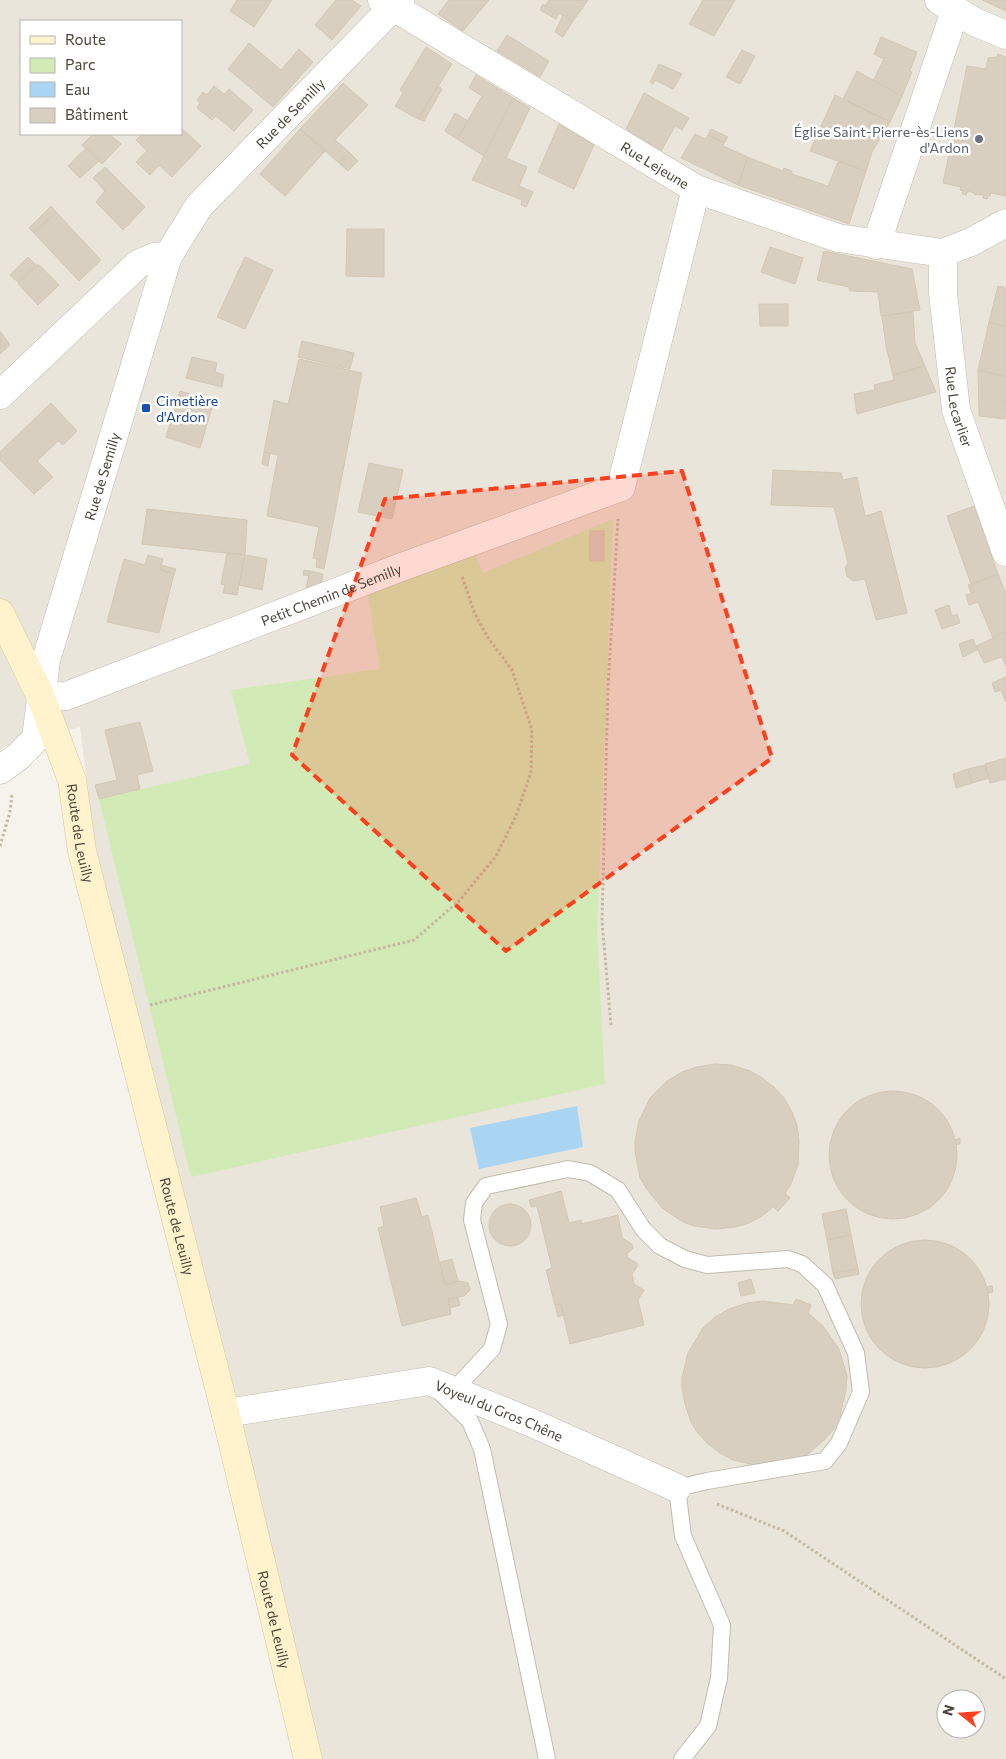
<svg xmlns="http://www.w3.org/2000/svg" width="1006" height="1759" viewBox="0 0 1006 1759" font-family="Commissioner,sans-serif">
<rect width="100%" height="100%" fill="#f6f3ec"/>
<path fill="#eae5da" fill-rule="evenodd" d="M0,0h1006v1759h-690l-201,-743 -35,-289 -76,20 -4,3zM21,21h160v113h-160zM946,1699h30v30h-30z"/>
<path fill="#d2eab5" d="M613,519l-16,413 8,152 -414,93 -92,-378 151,-35 -19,-74 149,-21 -13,-80 107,-37 9,21z"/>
<path fill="#a9d4f2" d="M577,1106l6,41 -104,22 -9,-41z"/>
<g fill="#d8cfc1" stroke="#d3c7b4">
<path d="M237,0h35l-18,27 -24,-16z"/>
<path d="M336,0h16l9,6 -29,34 -17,-15z"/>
<path d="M449,0h40l-26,31 -25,-17z"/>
<path d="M549,0h39l-15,21 -28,-15z"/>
<path d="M703,0h32l-21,36 -25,-12z"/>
<path d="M982,0h24v11z"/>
<path d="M543,4l16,9 -3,6 -16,-9z"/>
<path d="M563,15l10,6 -10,16 -8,-5z"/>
<path d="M507,35l42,26 -9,16 -43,-26z"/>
<path d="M881,37l36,15 -7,19 2,1 -10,24 -29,-15 11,-22 -10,-5z"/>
<path d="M249,43l32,27 18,-21 14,13 -40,45 -45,-38z"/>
<path d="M426,47l26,17 -34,55 -23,-13 8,-13 -3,-3z"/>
<path d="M742,50l13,6 -15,28 -14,-7z"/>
<path d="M998,54l8,3v139l-15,-3 -1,3h-2l-1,3 -4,-1 1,-3 -7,-1 -2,1 -3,-3h-5l-1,3 -4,-1 1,-3 -3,-1 1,-3 -18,-4 24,-117 19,3 2,-11 9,-1z"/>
<path d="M659,64l23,10 -9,15 -18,-9 -2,4 -3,-2z"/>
<path d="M857,71l45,25 -12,26 -47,-23z"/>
<path d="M476,75l37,23 -29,58 -27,-17 25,-43 -13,-8z"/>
<path d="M343,83l25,22 -33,35 14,12 -10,11 -39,-34z"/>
<path d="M214,86l10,8 5,-5 24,21 -19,21 -18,-15 -4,4 -15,-12 3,-5 -3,-3 6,-8 4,3z"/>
<path d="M438,86l4,3 -18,32 -6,-2z"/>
<path d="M644,93l45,25 -7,12 -7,-4 -14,25 -35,-22z"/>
<path d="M835,95l55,27 -18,30 -6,19 -56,-20z"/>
<path d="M513,98l17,10 -24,50 21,9 -8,19 14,6 -7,15 -5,-2 1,-5 -50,-20z"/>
<path d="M455,113l13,8 -11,18 -12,-8z"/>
<path d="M559,124l35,21 -20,44 -36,-17z"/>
<path d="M181,128l20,18 -29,31 -13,-12 -9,10 -14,-13 11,-11 -11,-11 7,-6h38z"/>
<path d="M300,129l25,22 -40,45 -25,-22z"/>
<path d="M711,129l17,8 -4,6 -16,-8z"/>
<path d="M93,134h16l12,10 -19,20 -20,-19z"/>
<path d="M695,134l11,5 2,-4 16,8 -1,3 25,11 -10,28 -57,-27z"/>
<path d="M86,148l13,13 -19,17 -12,-12z"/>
<path d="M349,152l9,9 -10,10 -9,-8z"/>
<path d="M748,157l35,14 1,-3 8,3v3l36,12 10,-24 28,9 -17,53 -111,-39z"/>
<path d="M105,167l40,40 -22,23 -27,-28 9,-11 -12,-13z"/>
<path d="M51,206l5,6 -22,21 -5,-5z"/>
<path d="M56,212l45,48 -22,21 -45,-48z"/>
<path d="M347,229h37v48l-38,-1z"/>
<path d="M770,247l33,11 -8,26 -34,-12z"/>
<path d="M824,251l88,18 8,41 -39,6 -3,-24 -29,-1v-4l-32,-7z"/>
<path d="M28,257l9,9 -18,17 -9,-8z"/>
<path d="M245,257l28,13 -28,59 -28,-12z"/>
<path d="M38,264l21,21 -21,20 -20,-21z"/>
<path d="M998,286l8,2v39l-17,-5z"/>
<path d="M759,304h29v22h-28z"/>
<path d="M913,312l2,31 10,23 -32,9 -7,-29 -4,-30z"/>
<path d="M989,322l17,5v50l-28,-7z"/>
<path d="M0,331l8,11 -8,7z"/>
<path d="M302,341l52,12 -4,16 -52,-12z"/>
<path d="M8,342l2,3 -10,9v-5z"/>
<path d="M192,357l25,6 -2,9 9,3 -2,12 -36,-9z"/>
<path d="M299,359l63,14 -38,196 -8,-2 1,-8 -4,-1 6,-31 -52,-11 11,-61 -14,-3 10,-52 14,4z"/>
<path d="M925,366l11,26 -79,22 -3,-20 21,-4 -1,-5 20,-5 -1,-5z"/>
<path d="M978,370l28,7 -1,42 -26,-3z"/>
<path d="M180,391l34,10 -14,47 -34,-11z"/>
<path d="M51,403l26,28 -14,14 -5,-4 -21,20 16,16 -19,17 -34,-34v-8z"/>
<path d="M264,452l6,1 -2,13 -6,-2z"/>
<path d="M369,463l34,7 -11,49 -34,-7z"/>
<path d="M773,470l68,3 2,7 14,-3 8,39 16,-5 26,102 -31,7 -11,-41 -12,2 -6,-5 -2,-8 3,-5 -14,-56 -63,-2z"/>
<path d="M974,506l24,68 -27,10 -24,-68z"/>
<path d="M147,509l100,11 -2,35 -103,-11z"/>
<rect x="590" y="531" width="14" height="30"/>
<path d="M227,553l18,2 -8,40 -14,-2 2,-8 -4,-1z"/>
<path d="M148,555l15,4 -3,10 14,5 -15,59 -52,-11 17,-63 21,6z"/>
<path d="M245,555l22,4 -5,31 -23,-5z"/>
<path d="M161,565l15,4 -2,5 -14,-5z"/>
<path d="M304,570l6,1 -1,5 -6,-1z"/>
<path d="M310,571l13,3 -3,17 -14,-3z"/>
<path d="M998,574l8,20v38l-13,6 -15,-36 -9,3 -3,-10 8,-2 -3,-9z"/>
<path d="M971,584l3,9h-3l-3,-8z"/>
<path d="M949,605l3,11 5,-2 3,9 -18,6 -7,-19z"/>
<path d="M1006,632v34l-4,-9 -18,6 -8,-17z"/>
<path d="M973,639l4,11 -14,7 -4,-13z"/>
<path d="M1006,677v25l-5,-12 -6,2 -3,-9z"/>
<path d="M140,722l13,49 -16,4 3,14 -41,10 -4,-14 22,-5 -12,-50z"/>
<path d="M1006,758v21l-16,4 -5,-19z"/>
<path d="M985,765l4,13 -17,5 -4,-14z"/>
<path d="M968,769l4,14 -16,5 -3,-14z"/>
<path d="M715,1064l16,1 19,6 11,6 13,10 10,11 8,14 5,13 2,15 -1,25 -8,21 -5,7 5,5 -12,13 -5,-4 -11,9 -13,7 -14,4 -19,2 -22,-3 -11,-4 -21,-14 -16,-20 -6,-10 -5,-27v-10l4,-20 11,-23 17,-17 15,-9 15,-5z"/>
<circle cx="893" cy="1155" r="64"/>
<path d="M960,1138v6l-4,1 -1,-5z"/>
<path d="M561,1191l8,32 12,-3 1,4 36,-9 4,23 10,6 1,4 -6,6 1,4 9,5v4l-5,7 2,10 10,6 -6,10 6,25 -74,19 -9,-40 -6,1 -9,-35 6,-2 -15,-62 -6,1 -2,-7z"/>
<path d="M416,1198l6,19 6,-2 17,70 13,-4 6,1 4,1 2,7 -6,6 -16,3 3,15 -49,12 -24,-98 6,-2 -4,-19z"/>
<circle cx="510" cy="1225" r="21"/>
<path d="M846,1209l5,26 -24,5 -5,-26z"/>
<path d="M851,1235l7,34 -25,4 -6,-33z"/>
<circle cx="925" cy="1304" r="64"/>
<path d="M452,1259l6,22 -13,4 -5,-23z"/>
<path d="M858,1269l1,5 -24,5 -2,-6z"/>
<path d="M751,1279l4,14 -14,3 -3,-13z"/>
<path d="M992,1286l1,6 -5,1 -1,-6z"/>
<path d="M458,1298l2,7 -10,3 -2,-9z"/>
<path d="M796,1299l15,6 -3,8 15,13 16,23 8,27 -1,14 -6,26 -6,13 -10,11 -15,13 -11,6 -39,7 -26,-6 -13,-7 -13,-10 -10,-11 -6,-10 -6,-18 -3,-16v-10l6,-25 15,-25 12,-11 14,-8 18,-6 16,-2 30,4z"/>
<path d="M561,1304l2,11 -5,2 -3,-12z"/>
</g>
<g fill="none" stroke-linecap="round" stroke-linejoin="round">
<g stroke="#c2bbae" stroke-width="18">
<g id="lane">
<path d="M439,1391l31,30 12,28 65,310"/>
<path d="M453,1391l39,-42 7,-25 -27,-104 2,-17 12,-17 82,-17 22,4 28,17 25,39 17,17 25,13 22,6 81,-6 14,5 23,21 31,68 5,39 -22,51 -14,18 -118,20 -30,7 6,48 39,89 -3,53 -11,48 -26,33"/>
</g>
</g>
<g stroke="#c2bbae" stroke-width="29">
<g id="street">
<path id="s1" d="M382,0l314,189 142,49 105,15 28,-11 35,-19"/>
<path d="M939,0l36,22 31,13"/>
<path d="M876,245l79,-234"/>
<path id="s2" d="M943,253v40l13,117 50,142"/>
<path d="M0,395l138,-131 16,-7 14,-1"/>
<path id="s3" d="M41,697l25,-1 333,-128 222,-81 75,-298"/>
<path id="s4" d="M0,770l19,-14 17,-18 10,-78 122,-404 31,-50 201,-206"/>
<path id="s5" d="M226,1415l13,-4 190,-30 101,41 147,66"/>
</g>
</g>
<g stroke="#d6c79b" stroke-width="29">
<g id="secondary">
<path id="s6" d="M0,613l41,84 31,83 10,71 144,564 82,344"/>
</g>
</g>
<g stroke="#c4b79f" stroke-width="3" stroke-dasharray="2.5 2.5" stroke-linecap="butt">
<path d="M0,846l10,-34 2,-17"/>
<path d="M150,1005l264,-65 45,-39 37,-45 20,-40 15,-44 1,-42 -20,-60 -24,-32 -14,-26 -12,-36"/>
<path d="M611,1025l-9,-104 6,-235 10,-167"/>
<path d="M717,1504l67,27 222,148"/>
</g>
<use href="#lane" stroke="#fff" stroke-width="16"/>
<use href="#street" stroke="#fff" stroke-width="28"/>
<use href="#secondary" stroke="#fff3cd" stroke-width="28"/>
</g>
<path fill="#fc3f1d" fill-opacity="0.2" stroke="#fc3f1d" stroke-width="4" stroke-dasharray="10 6" stroke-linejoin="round" d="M682,471l90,287 -266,193 -214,-196 93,-256z"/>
<circle fill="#6b7280" stroke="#fff" stroke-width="2" cx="979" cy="139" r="5"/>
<rect fill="#1a4fb4" stroke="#fff" stroke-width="2" x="141" y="403" width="10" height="10" rx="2.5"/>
<g text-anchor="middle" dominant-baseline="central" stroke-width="5" stroke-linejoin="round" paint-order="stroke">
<g font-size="14" fill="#4b4439" stroke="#fff">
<text stroke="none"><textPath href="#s4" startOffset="738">Rue de Semilly</textPath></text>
<text stroke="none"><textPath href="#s1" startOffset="319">Rue Lejeune</textPath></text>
<text stroke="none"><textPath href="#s2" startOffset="155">Rue Lecarlier</textPath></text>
<text stroke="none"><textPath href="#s4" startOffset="319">Rue de Semilly</textPath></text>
<text stroke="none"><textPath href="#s3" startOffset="309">Petit Chemin de Semilly</textPath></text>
<text stroke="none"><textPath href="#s6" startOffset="236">Route de Leuilly</textPath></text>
<text stroke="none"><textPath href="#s6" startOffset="641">Route de Leuilly</textPath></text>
<text stroke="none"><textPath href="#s5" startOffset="282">Voyeul du Gros Chêne</textPath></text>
<text stroke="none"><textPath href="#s6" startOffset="1046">Route de Leuilly</textPath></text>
</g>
<g font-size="14" fill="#5b616d" stroke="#fff" text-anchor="end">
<text x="969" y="131">Église Saint-Pierre-ès-Liens<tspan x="969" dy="16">d'Ardon</tspan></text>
</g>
<g font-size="14" fill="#164399" stroke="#fff" text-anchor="start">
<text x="156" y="400">Cimetière<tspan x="156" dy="16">d'Ardon</tspan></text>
</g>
</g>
<rect x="20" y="20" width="162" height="115" fill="#ffffff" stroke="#b7b4b0"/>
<rect x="30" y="36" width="25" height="8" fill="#fff3cd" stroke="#b7b4b0"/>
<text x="65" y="45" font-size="15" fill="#4b4439">Route</text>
<rect x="30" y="58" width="25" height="15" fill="#d2eab5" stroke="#b7b4b0"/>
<text x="65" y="70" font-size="15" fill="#4b4439">Parc</text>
<rect x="30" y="82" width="25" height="15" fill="#a9d4f2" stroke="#b7b4b0"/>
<text x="65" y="95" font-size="15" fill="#4b4439">Eau</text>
<rect x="30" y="108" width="25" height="15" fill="#d8cfc1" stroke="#b7b4b0"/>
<text x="65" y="120" font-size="15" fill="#4b4439">Bâtiment</text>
<g transform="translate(961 1714) rotate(287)"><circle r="24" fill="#ffffff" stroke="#b7b4b0"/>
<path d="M0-4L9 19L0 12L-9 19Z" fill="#fc3f1d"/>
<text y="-8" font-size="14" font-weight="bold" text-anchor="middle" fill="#4b4439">N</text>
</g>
</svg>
